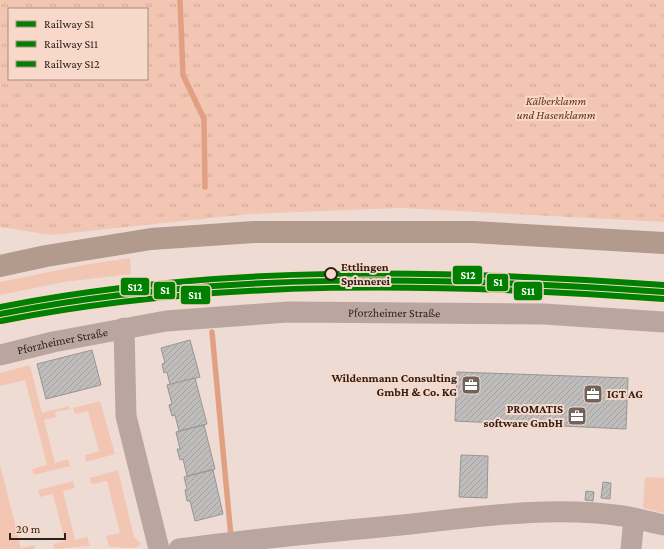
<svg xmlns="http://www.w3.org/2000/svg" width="664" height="549" viewBox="0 0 664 549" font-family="'Crimson Pro',serif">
<defs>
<pattern id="park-tufts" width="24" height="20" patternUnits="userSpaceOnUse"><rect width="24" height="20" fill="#f2c6b2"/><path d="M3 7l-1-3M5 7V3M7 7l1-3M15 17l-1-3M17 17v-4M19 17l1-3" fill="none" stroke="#d0aa98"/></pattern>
<pattern id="building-hatch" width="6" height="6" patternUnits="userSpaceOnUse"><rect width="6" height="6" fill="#bfbdbc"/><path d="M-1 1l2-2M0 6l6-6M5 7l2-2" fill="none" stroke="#a4a2a1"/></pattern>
</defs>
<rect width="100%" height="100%" fill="#eedcd4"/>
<g fill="#f2c6b2">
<path d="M130,258l1,16 -67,8 -64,13v-13l89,-18z"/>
<path d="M30,365l12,48 27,-7 1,3 -15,3 1,5 -12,3 11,43 13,-4 2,7 -36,9 -2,-6 15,-4 -22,-85 -25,6v-13z"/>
<path d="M100,401l15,53 -29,8 -1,-7 14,-4 -11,-40 -13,3 -2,-6z"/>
<path d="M0,464l21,84 13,-3 1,4h4h-39z"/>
<path d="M118,470l16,67 7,7 -6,4 -26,-1 -3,-11 14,-3 -13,-52 -15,3 -2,-6z"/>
<path d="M645,477l19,1v35l-21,-5z"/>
<path d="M73,481l2,7 -12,3 12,49 12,-3 3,9 -36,3 -1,-5 12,-3 -12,-47 -13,3 -2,-7z"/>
</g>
<path fill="url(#park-tufts)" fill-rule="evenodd" d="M0,0h664v222l-264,-14 -151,6 -198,21 -51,-8zM9,9h138v70h-138z"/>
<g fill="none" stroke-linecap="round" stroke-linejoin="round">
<g stroke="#e1a081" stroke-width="5.5">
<path d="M180,0l3,75 21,44 1,68"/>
<path d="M212,332l19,205"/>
</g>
</g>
<g fill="url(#building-hatch)" stroke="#979593">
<path d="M190,340l10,37 -30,8 -3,-13 -3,1 -2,-9 3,-1 -4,-15z"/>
<path d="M92,350l9,35 -55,14 -9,-35z"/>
<path d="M457,372l171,6 -2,51 -171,-8z"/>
<path d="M195,378l12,46 -28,7 -4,-16 -3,1 -3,-11 3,-1 -5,-19z"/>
<path d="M204,425l11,44 -28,7 -4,-17 -3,1 -3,-11h3l-4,-17z"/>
<path d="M461,455l27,1 -1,42 -28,-1z"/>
<path d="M213,470l10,44 -28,7 -5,-20h-3l-2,-11 2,-1 -3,-12z"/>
<path d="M603,482l8,1 -1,16 -9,-1z"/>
<path d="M586,491l8,1 -1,9 -8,-1z"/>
</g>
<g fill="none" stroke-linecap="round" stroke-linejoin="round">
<g stroke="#baa69e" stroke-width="21">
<path d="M124,328l2,88 33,133"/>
<path id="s1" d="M0,355l53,-13 113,-21 122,-9 256,2 120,8"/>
<path d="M179,549c67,-9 134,-16 202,-22 80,-7 161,-23 242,-11 13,2 27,6 41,9"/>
<path d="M631,549l3,-30"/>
</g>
<path stroke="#b29b8d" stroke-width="22" d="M0,266l46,-10 105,-17 103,-7h219l191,11"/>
<g stroke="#f8d8c9" stroke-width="9">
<path id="rail-1" d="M0,314c218,-43 443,-38 664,-22"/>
</g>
<g stroke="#f8d8c9" stroke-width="9">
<path id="rail-2" d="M1,321c218,-43 442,-38 663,-22"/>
</g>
<g stroke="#f8d8c9" stroke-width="9">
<path id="rail-3" d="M0,307c218,-43 443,-38 664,-22"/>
</g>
<use href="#rail-1" stroke="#008000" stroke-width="6"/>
<use href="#rail-2" stroke="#008000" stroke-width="6"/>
<use href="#rail-3" stroke="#008000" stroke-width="6"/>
</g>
<defs>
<g id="office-square" transform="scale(1)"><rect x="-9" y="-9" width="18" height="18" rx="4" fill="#70625c" stroke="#f8d8c9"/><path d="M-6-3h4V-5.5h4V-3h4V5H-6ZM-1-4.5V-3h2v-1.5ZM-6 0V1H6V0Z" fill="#fff"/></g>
</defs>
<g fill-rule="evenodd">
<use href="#office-square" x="471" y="385"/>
<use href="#office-square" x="593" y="394"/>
<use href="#office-square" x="577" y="416"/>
</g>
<circle fill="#f8d8c9" stroke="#2c201b" stroke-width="2" cx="331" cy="274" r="6"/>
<g text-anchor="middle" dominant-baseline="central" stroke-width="4" stroke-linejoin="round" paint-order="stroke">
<g font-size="12" font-style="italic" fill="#693214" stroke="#f8d8c9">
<text x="556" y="101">Kälberklamm<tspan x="556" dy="14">und Hasenklamm</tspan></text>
</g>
<g font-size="12" font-weight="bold" fill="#2c201b" stroke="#f8d8c9" text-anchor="start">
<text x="341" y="267">Ettlingen<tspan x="341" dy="14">Spinnerei</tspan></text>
</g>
<g font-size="12" fill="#2c201b" stroke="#f8d8c9">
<text stroke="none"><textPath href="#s1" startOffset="398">Pforzheimer Straße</textPath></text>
<text stroke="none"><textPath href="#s1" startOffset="64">Pforzheimer Straße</textPath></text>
</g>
<g font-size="12" font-weight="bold" fill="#2c201b" stroke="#f8d8c9" text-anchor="end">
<text x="457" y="378">Wildenmann Consulting<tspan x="457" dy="14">GmbH &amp; Co. KG</tspan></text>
<text x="607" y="394" text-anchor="start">IGT AG</text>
<text x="563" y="409">PROMATIS<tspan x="563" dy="14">software GmbH</tspan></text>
</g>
</g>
<g stroke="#f8d8c9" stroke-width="1.5">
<rect x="452" y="265" width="31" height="20" rx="4" fill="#008000"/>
<rect x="486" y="273" width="23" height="19" rx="4" fill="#008000"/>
<rect x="120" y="277" width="30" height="19" rx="4" fill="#008000"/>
<rect x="153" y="281" width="23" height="19" rx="4" fill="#008000"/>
<rect x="513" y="281" width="30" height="20" rx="4" fill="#008000"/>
<rect x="180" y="285" width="31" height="20" rx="4" fill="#008000"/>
</g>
<g font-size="11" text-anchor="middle" font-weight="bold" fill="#fff">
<text x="468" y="279">S12</text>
<text x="498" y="286">S1</text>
<text x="135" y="291">S12</text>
<text x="165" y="294">S1</text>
<text x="528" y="295">S11</text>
<text x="195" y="299">S11</text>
</g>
<rect x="8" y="8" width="140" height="72" fill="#f8d8c9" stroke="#a68e83"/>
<rect x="16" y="21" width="20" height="6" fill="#008000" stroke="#a68e83"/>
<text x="44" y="28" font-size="12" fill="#2c201b">Railway S1</text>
<rect x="16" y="41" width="20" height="6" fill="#008000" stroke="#a68e83"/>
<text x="44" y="48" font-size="12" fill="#2c201b">Railway S11</text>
<rect x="16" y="61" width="20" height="6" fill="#008000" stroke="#a68e83"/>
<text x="44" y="68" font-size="12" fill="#2c201b">Railway S12</text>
<path d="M10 533v6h55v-6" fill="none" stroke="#2c201b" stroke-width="2"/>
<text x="16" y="533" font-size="12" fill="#2c201b" stroke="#f8d8c9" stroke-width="3" paint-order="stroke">20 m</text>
</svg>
